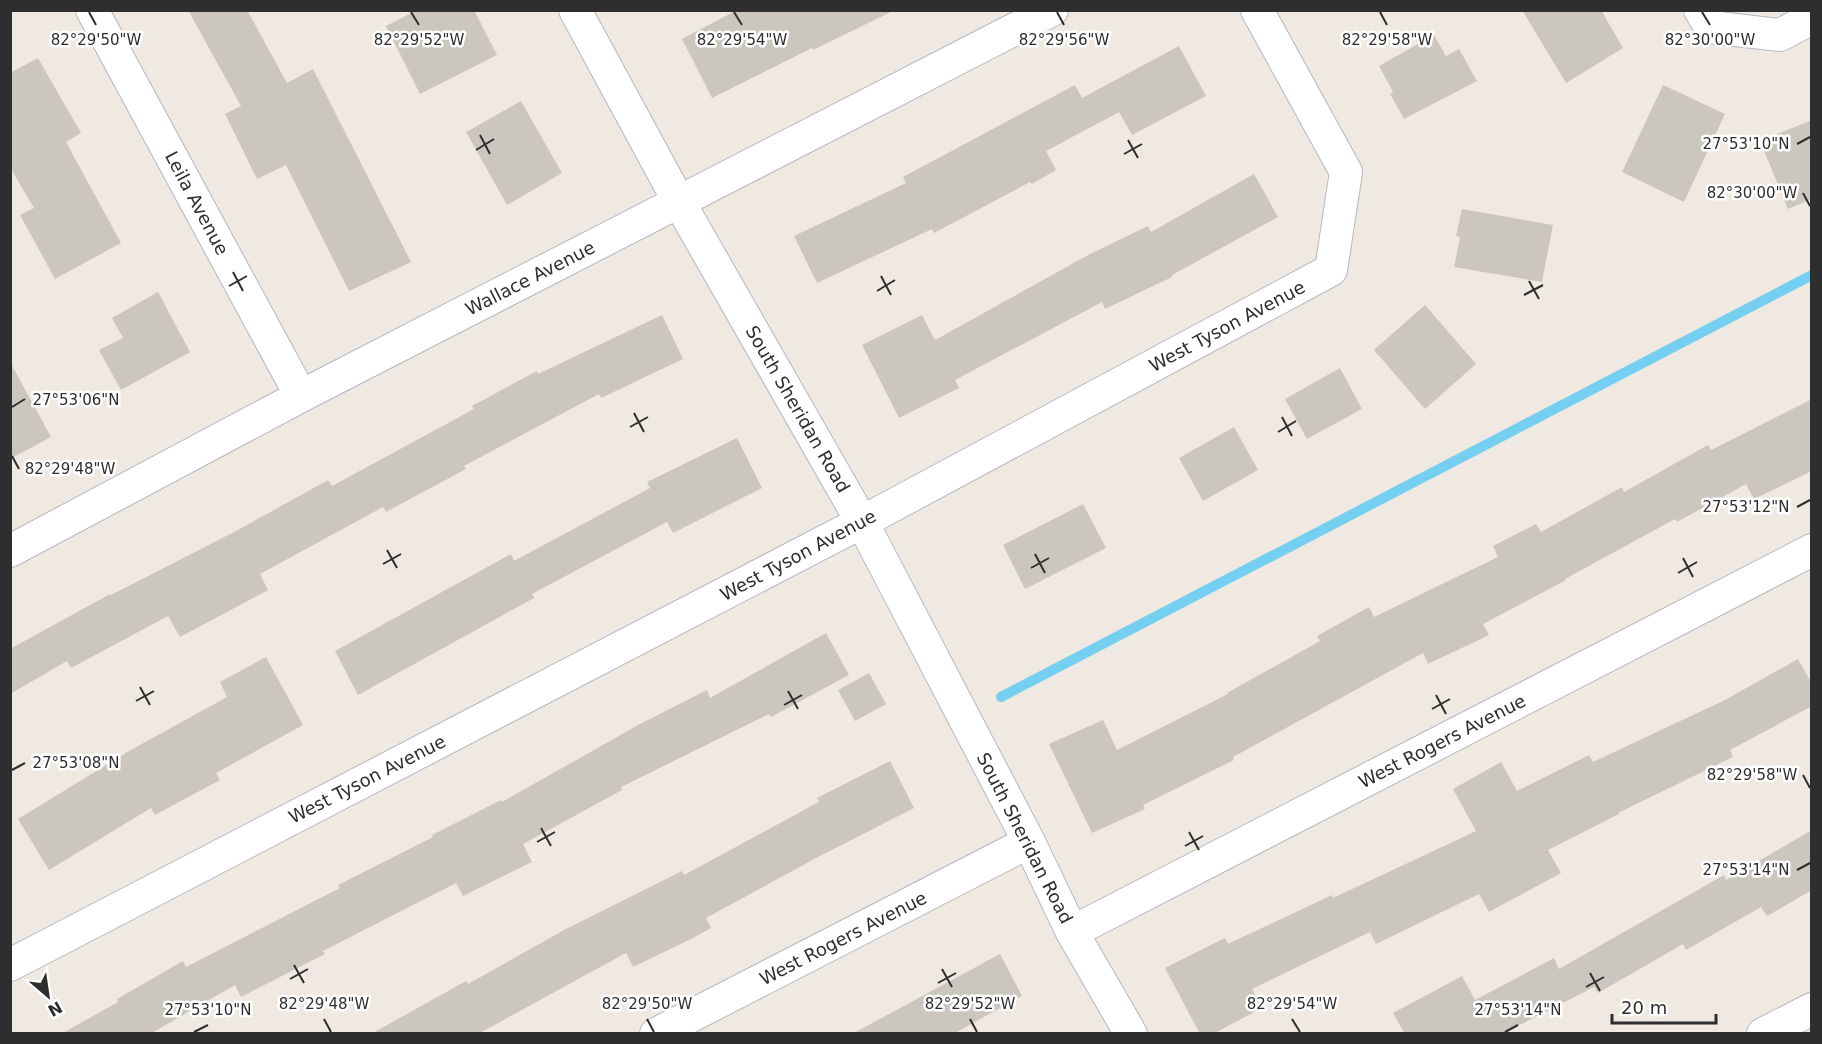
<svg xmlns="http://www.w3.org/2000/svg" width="1822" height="1044" viewBox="0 0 1822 1044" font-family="'DejaVu Sans',sans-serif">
<rect width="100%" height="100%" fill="#efe9e1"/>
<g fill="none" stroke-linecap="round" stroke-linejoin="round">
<path stroke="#75cff0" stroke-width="10" d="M1001,697l811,-422"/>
</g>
<g fill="#cbc7bf">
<path d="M188,10h59l40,73 26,-14 98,193 -62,29 -63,-126 -29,14 -32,-65 16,-8z"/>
<path d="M417,10h57l23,45 -77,39 -34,-68z"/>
<path d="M737,10h158l-82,40 -1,-2 -100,50 -30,-59z"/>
<path d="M1522,10h79l22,38 -57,35z"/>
<path d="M1434,35l12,21 13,-7 18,32 -73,38 -14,-25 3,-2 -14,-26z"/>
<path d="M1179,46l27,50 -74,39 -13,-23 -73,39 10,19 -24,14 -2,-2 -96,51 -2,-4 -115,54 -23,-47 112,-53 -3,-6 172,-92 7,13z"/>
<path d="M38,58l43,75 -15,9 55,101 -66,36 -35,-64 14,-7 -24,-41v-94z"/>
<path d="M1663,85l62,29 -41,88 -62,-30z"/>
<path d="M521,101l41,72 -55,32 -41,-73z"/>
<path d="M1812,120v79l-24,10 -28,-68z"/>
<path d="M1254,174l24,43 -106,58v2l-67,32 -3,-7 -147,78 4,8 -60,30 -37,-73 60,-30 13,25 155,-86 58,-28 3,6z"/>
<path d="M1462,209l91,16 -11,57 -88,-15 6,-30 -4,-1z"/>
<path d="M158,292l32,60 -69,38 -22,-40 24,-12 -11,-20z"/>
<path d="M1425,305l51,59 -51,45 -51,-59z"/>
<path d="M662,315l21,44 -82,39 -2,-4 -135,72 2,3 -80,43 -3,-5 -123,67 8,16 -88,47 -12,-21 -97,52 -4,-7 -57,33v-45l100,-55 1,1 127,-65 90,-50 4,6 142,-77 -2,-3 65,-35 1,3z"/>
<path d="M10,362l41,75 -41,22z"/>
<path d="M1340,368l22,41 -55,30 -22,-40z"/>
<path d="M1812,399v72l-58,28 -8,-15 -69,38 -2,-3 -110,60 1,1 -83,44 6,11 -61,29 -5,-11 -190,104 1,3 -91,45 2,4 -53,24 -43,-89 54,-24 14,30 111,-56 -1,-1 93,-52 -3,-5 52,-29 5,10 124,-60 -5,-11 43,-22 5,8 81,-45 2,5 84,-47 3,5z"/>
<path d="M1234,427l24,43 -55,31 -24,-43z"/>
<path d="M737,438l25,50 -89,45 -6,-11 -135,72 2,4 -176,97 -23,-44 176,-97 3,7 136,-73 -3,-6z"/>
<path d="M1083,504l23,44 -81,41 -22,-44z"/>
<path d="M826,633l23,42 -78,42 -2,-3 -148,73 1,3 -99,54 9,18 -69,34 -7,-13 -133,68 2,3 -84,43 -6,-12 -85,49h-89l57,-32 -1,-3 66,-38 3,6 154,-79 -2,-3 95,-48 -1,-2 69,-35 1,2 138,-78 67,-34 3,8z"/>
<path d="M266,657l37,68 -87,48 4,7 -65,35 -4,-7 -102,62 -31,-51 111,-68 98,-54 -7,-15z"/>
<path d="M1798,659l14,25v22l-82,44 3,7 -115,56 1,1 -71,36 13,23 -72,39 -10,-18 -103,50 -6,-12 -118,57 10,19 -49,26h-13l-35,-66 60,-30 3,6 104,-49 1,3 143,-67 -23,-42 48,-27 16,29 72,-36 4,7 132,-62z"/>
<path d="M869,673l17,31 -31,17 -17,-31z"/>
<path d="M890,761l24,47 -96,49 -112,61 5,10 -20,11 -58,28 -7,-14 -148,81h-107l95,-53 2,3 96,-54 118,-59 2,4 135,-73 -2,-4z"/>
<path d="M1812,830v60l-45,26 -6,-9 -75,43 -3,-6 -85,49 -4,-6 -92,47h-97l-12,-21 69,-37 13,24 79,-42 5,11 165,-94 2,5z"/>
<path d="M1000,954l22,42 -69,38h-101z"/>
</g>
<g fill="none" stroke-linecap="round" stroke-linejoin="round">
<g stroke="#b4b7c1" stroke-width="34">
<g id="street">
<path d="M92,10l209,386"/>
<path d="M575,10l104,192 183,320 167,320 43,90 59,102"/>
<path d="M1700,10l10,17 70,8 32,-17"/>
<path d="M10,551l291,-155 751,-386"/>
<path d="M1072,932l740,-382"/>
<path d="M10,965l852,-443 469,-252 15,-98 -89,-162"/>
<path d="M656,1034l373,-192"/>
<path d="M1763,1034l49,-25"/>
</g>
</g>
<use href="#street" stroke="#fff" stroke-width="32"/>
</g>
<path fill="none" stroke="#2e2e2e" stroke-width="2" d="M89,12l7,13M411,12l8,13M734,12l8,13M1057,12l7,13M1380,12l7,13M1702,12l8,13M480,135l10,19M1128,140l10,18M1797,144l13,-7M476,150l18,-11M1124,154l18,-10M1803,193l7,13M233,272l10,19M881,276l10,19M1529,281l10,18M229,286l18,-10M877,291l18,-11M1524,295l19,-10M12,407l13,-8M634,413l10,19M1282,417l10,19M630,427l18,-10M1278,432l18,-11M12,456l7,13M1797,507l13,-7M387,550l10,18M1035,554l10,19M1683,558l10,19M383,564l18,-10M1031,568l18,-10M1678,573l19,-11M140,687l10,18M788,691l10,18M1436,695l10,19M136,701l18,-10M784,705l18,-10M1432,709l18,-10M12,770l13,-7M1803,775l7,13M541,828l10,18M1189,832l10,18M537,842l18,-10M1185,846l18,-10M1797,870l13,-7M294,965l10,18M942,969l10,18M1590,973l10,18M290,979l18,-10M938,983l18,-10M1586,987l18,-10M324,1019l7,13M647,1019l7,13M970,1019l7,13M1292,1019l8,13M194,1032l14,-7M1505,1032l13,-7"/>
<g text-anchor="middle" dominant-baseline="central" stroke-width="5" stroke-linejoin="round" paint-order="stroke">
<g font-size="18" fill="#2e2e2e" stroke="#fff">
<text transform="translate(197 203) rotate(62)">Leila Avenue</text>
<text transform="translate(530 278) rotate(-27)">Wallace Avenue</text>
<text transform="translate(1227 326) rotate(-28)">West Tyson Avenue</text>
<text transform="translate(798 409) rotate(60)">South Sheridan Road</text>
<text transform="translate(798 555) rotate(-28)">West Tyson Avenue</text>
<text transform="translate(1442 741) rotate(-27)">West Rogers Avenue</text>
<text transform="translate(367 779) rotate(-27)">West Tyson Avenue</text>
<text transform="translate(1025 838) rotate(63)">South Sheridan Road</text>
<text transform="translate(843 938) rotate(-27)">West Rogers Avenue</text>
</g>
</g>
<g font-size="15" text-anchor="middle" fill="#2e2e2e" stroke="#fff" stroke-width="5" stroke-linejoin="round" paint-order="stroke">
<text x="1710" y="45">82°30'00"W</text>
<text x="96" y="45">82°29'50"W</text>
<text x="419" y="45">82°29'52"W</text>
<text x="742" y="45">82°29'54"W</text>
<text x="1064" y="45">82°29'56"W</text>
<text x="1387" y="45">82°29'58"W</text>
<text x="1746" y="149">27°53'10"N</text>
<text x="1752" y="198">82°30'00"W</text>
<text x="76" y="405">27°53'06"N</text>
<text x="70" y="474">82°29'48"W</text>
<text x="1746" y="512">27°53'12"N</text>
<text x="76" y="768">27°53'08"N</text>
<text x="1752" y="780">82°29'58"W</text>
<text x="1746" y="875">27°53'14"N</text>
<text x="324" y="1009">82°29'48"W</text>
<text x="647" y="1009">82°29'50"W</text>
<text x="970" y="1009">82°29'52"W</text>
<text x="1292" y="1009">82°29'54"W</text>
<text x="208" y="1015">27°53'10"N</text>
<text x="1518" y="1015">27°53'14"N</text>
</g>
<rect width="1822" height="1044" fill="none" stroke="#2e2e2e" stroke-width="24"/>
<g transform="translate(48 996) rotate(151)" stroke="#ffffff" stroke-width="4.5" paint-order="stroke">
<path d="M0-4.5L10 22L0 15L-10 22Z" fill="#2e2e2e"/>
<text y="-9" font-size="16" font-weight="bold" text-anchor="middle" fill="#2e2e2e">N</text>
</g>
<path d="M1612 1014v9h104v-9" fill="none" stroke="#2e2e2e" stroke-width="3"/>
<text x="1621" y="1014" font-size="18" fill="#2e2e2e" stroke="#ffffff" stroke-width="4.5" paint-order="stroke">20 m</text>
</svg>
